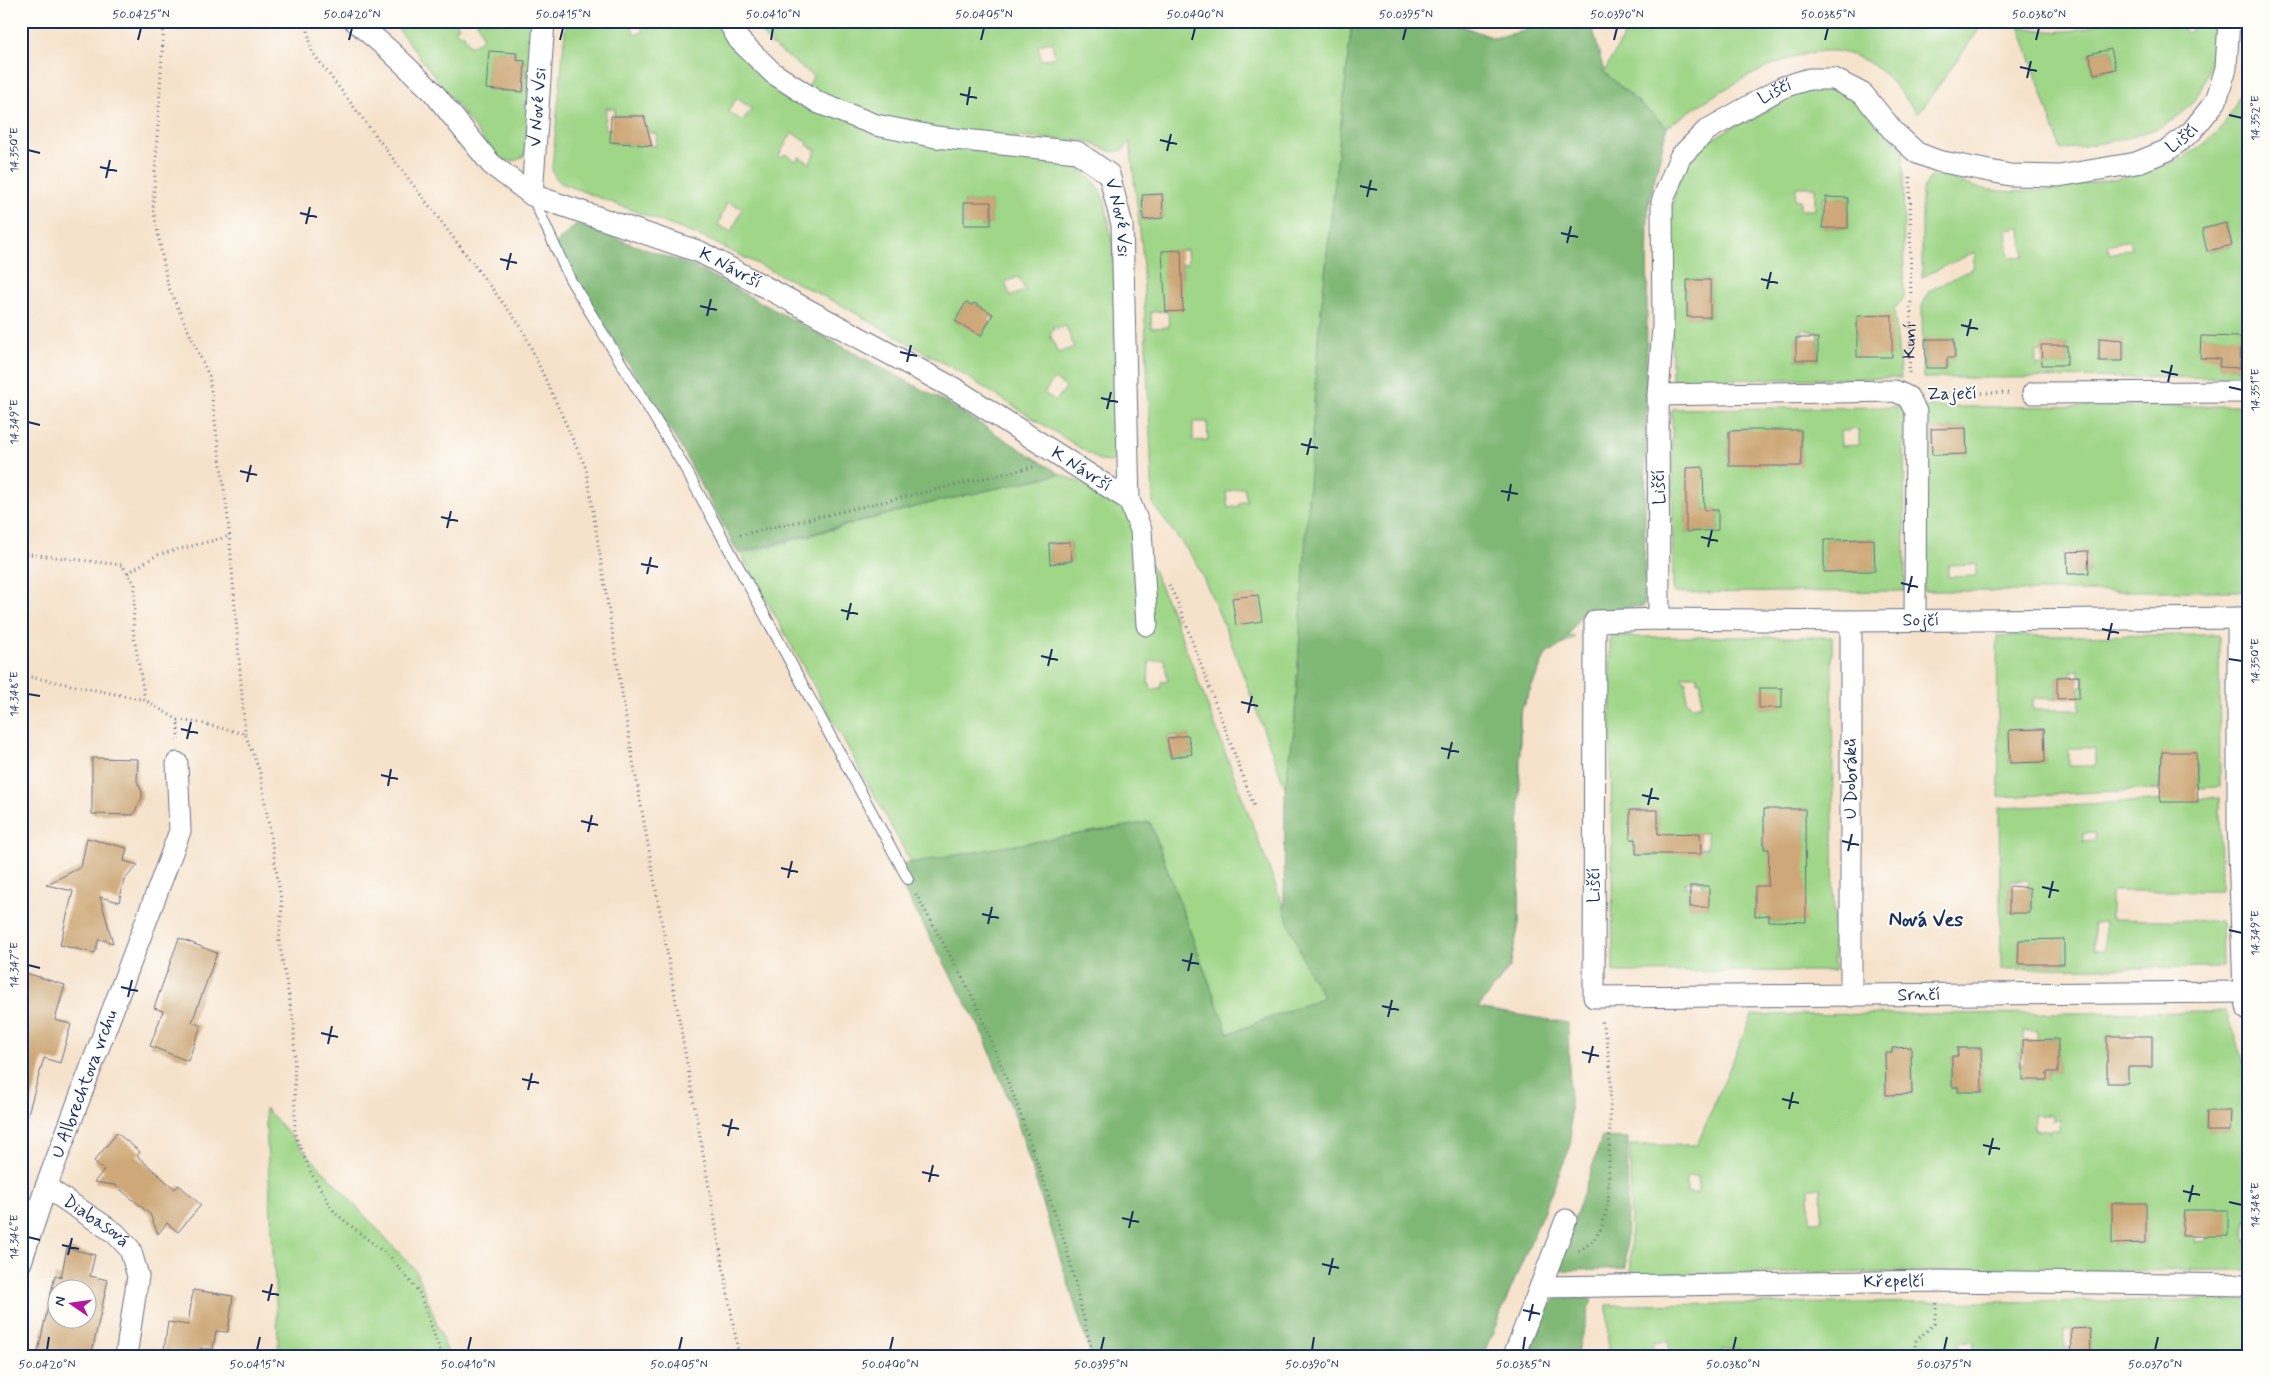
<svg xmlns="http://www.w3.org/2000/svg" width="2269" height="1377" viewBox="0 0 2269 1377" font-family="Mynerve,sans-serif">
<rect width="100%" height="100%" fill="#fdfcf7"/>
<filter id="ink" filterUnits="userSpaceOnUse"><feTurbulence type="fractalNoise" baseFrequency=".02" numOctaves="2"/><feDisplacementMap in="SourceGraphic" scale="10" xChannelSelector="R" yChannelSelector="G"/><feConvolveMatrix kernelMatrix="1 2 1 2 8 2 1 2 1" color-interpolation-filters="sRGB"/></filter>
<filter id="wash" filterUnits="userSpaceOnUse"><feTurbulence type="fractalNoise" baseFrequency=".0096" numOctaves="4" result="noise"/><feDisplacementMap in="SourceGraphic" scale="20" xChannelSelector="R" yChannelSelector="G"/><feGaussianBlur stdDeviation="1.12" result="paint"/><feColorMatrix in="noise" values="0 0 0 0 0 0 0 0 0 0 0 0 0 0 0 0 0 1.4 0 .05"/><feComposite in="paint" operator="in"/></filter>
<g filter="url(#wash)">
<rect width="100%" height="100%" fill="#f6e2cb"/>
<g fill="#9fd687" stroke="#5d8272" fill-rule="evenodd">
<path d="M392,21h64l3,6 -4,2 4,6 4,-2 7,14 13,-8 -6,-18h63l-15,134c-12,9 -18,7 -30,0zM495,51l21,2v7l9,1 -2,31 -37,-3 3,-31h5z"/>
<path d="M566,21h64l5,14 8,-3 -3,-11h75l31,40 56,43 263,58 18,9 13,13 9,17 8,45 5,210 -7,6 -10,-1 -140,-88 -122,-69 -132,-65 -146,-56 -6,-6 -3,-8zM737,98l15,11 -10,12 -14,-10zM606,108l9,1 -1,7h30l4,16 9,2 -1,12 -46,-4 3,-13 -8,-1zM792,133l16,9 -1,3 9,5 -6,13 -11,-6 -2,4 -12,-7 -3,4 -3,-3zM727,202l15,6 -10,24 -14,-7zM964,202h27v22l-8,3v-3l-19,1zM1019,277l6,14 -15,5 -5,-14zM966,302l6,3 2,-2 7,4 -1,3 14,9 -2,3 -3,-1 -8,14 -26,-14zM1056,325l1,4 9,-3 8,21 -16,6 -6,-14 -3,-1 3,-1 -2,-5 4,-2 -1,-4zM1054,379l12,8 -10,14 -12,-8z"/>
<path d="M750,21h602l-34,318 -24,392 -9,56 -56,-150 -22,-51 -13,-27 -41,-54 -11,-256 -12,-107 -7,8 -12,2 -24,-11 -151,-8 -74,-19 -55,-24 6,-14 -41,-31zM1052,42l3,15 -14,3 -3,-15zM1162,194l1,24 -20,2 -1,-25zM1187,250l1,14h-6v13l-18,1 -1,-27zM1168,311l1,16 -18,1v-16zM1193,422h14l1,18 -15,1zM1244,487l3,14 -8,2v3l-11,2 -2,-16zM1258,595l4,26 -30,-23z"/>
<path d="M1459,21l5,6 30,11 31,-7 -15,597 65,9 -29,17 -26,59 -1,210 -9,44 -186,30 -96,37 -78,-212 -238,42 -171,-310 186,-50 133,-30 62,26 52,117 110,291zM1070,542l2,19 -22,2 -1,-20zM1164,659l4,22 -7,1v6l-10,1 -1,-5h-2l1,-22zM1177,735l1,2 10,-2 4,19 -21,4 -4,-21z"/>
<path d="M1632,21l9,1 344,-1 -67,93c-15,-17 -30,-41 -50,-52 -13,-7 -30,-12 -44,-11 -48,3 -118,48 -157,76l-63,-55z"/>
<path d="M2103,21h77l6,12 6,-3 -3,-7 3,-2h20c5,110 -65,114 -151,129l-42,-124c29,7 57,9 84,-5zM2111,49l5,20 -22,5 -5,-20z"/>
<path d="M2248,57v320l-325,1 -1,-72 7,-15 44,-23 2,-16 -53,25v-87l8,-12c13,-7 22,2 35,6 11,4 22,6 34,7 30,3 61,-3 91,-8 58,-9 124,-23 148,-85 5,-12 7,-27 10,-41zM2226,223l6,22 -24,6 -6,-22zM2021,228l3,29 -15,1 -3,-28zM2129,240l2,9 -21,5 -3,-9zM2201,336l40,2 -1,30 -20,-1v-8zM1954,339l1,19h-8v10h-21l-1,-28zM2099,339l24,1v21h-24zM2042,345h25v20h-31v-13l5,-1z"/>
<path d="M1820,87l27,5 56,58 1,148 -10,11 7,69 -229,2 -1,-167c10,-63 39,-75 92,-101 19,-9 37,-20 57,-25zM1796,187h19v23h-15v-10h-5zM1823,197l25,1v30h-25zM1687,280h23v37h-23zM1857,316h35l-35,41zM1802,329l16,4v27h-22v-22h6z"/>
<path d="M2248,406v185h-325v-184zM1966,428l1,26h-35l-1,-25zM2088,551l1,22 -21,1 -1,-15h-3l-1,-7zM1976,564v12l-28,1v-12z"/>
<path d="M1904,407l1,184 -232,2 -1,-184zM1850,428l9,3v14l-18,1 -1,-15h10zM1751,430l-22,36v-35zM1801,430v35l-24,1zM1686,504h18v6h14v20l-32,2zM1874,539l1,32 -51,1v-32z"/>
<path d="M2219,635l1,152 -22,1v-22l-36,-14 -2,37 -161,8 -2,-161zM2079,670v6h5v10h-5l1,24h-47v-12l24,1v-22h13l1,-6zM2044,729l1,33 -35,1 -1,-33zM2073,748h22v18h-26v-16z"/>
<path d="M1610,637h222l2,334 -221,1zM1683,676h14v5h4v25h-11l-1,-4 -3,-1v-20h-3zM1760,689l22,19h-23zM1805,809v40h-41v-39zM1630,810h28v44h-22zM1707,833v15h-19v-14zM1690,881h11l8,26h-19v-20h-5v-4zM1768,886l38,35h-37v-6h-14z"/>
<path d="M2220,798l1,93h-110v28l110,2 1,46 -221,2 -2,-161zM2083,833h12v8l-12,1zM2011,880h17v7l2,1v25l-21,-1v-24l2,-1zM2105,922v28h-11l-1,-27zM2019,940h45v24h-45z"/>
<path d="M2226,1012l22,62v147h-2l-1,20h3v29l-617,4 -1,-129h67l55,-130zM2023,1031h14v12l8,-4h13v33h-11v8h-24v-16h-4v-11h4zM2127,1032h14l1,4h10v31h-24v16h-21v-47h19zM1892,1048h19l1,46 -26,1 -1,-42h7zM1958,1048h23l1,44h-24v-5h-6v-30l6,-1zM2207,1111h24l-1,20h-23zM2034,1115h18v6l8,-1v10h-10v3l-1,-3h-15zM1698,1176v17h-11v-16zM1809,1188h12l1,33h-12zM2145,1203l1,40 -33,1zM2184,1210l23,26v5l-12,1v-6h-13z"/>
<path d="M265,1108l152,164 32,84h-170z"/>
<path d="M2248,1300v56h-157l-1,-28 -25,1v18h7v9h-100l1,-15h-14l-1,15h-218l-1,-7 -17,1v6h-53v-14h-15l-1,14h-45l-1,-51z"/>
</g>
<g fill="#7fb774" stroke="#4d7369">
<path d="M1352,21h107l5,6 30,11 31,-7 6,-10h60l13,51 63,55 -19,80 -4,399 -61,6 -20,32 -17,10 -26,59 -1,210 -9,44 -32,41 90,15 3,122 -88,211h-392l-73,-232 -35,-90 -92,-168 259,-44 78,212 96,-37 -15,-23 -25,-64 1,-123 9,-56 24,-392z"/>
<path d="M576,224l119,43 252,136 113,71 -133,30 -189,49 -55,-102 -129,-206z"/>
<path d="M1602,1137l26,1 -2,130 -69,3z"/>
<path d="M1560,1297l32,2 -16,57h-47l17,-50z"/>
</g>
<g id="blocks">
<g fill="#cea878" fill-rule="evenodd">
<path d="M2111,49l5,20 -22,5 -5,-20z"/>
<path d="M489,51l28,2 -1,7 9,1 -2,31 -37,-3z"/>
<path d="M611,116h33l8,30 -42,-4z"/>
<path d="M1162,194l1,24 -20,2 -1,-25z"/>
<path d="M1826,197l22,1v30h-26z"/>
<rect x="964" y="202" width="27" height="23"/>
<path d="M2226,223l6,22 -25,6 -5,-22z"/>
<path d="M1181,250l2,61 -17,1 -4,-61z"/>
<rect x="1687" y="280" width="23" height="37"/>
<path d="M966,302l6,3 2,-2 19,11 -12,22 -26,-15z"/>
<path d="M1892,315v42h-35v-41z"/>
<path d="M2201,336l40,1 -1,31 -21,-1 1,-8 -20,-1z"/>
<rect x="1796" y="338" width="22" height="22"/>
<path d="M2099,338l24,2v21h-24z"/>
<path d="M1925,339h29l1,19h-8v10h-21z"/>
<path d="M2041,345h26v20h-25z"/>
<path d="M1966,428l1,26 -35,1 -1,-26z"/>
<path d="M1751,430h50v36h-72v-35z"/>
<path d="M1703,467l1,43h14v20l-32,2v-64z"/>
<path d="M1874,539l1,32 -51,1v-32z"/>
<path d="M1070,542l2,19 -22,3 -1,-21z"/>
<path d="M2088,551l1,22 -21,1 -1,-22z"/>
<path d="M1258,595l4,26 -26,4 -4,-27z"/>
<path d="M2079,676v22l-22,1v-22z"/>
<rect x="1759" y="688" width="23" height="20"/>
<path d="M2044,729l1,33 -35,1 -1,-33z"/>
<path d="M1188,735l4,19 -21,4 -4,-19z"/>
<path d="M2162,752h34l2,50h-38z"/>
<path d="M92,758l46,1 -1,22 5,11v6l-9,17 -41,-1z"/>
<path d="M1764,809h41l1,113 -37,-1v-6l-14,1v-30h13l1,-37h-5z"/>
<path d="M1630,810h28v24l42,-1 1,21h-65v-15h-6z"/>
<path d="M87,838l40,10 -3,13 14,4 -14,15 -5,22 -19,-5 13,46 -14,-4 -4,14 -35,-8 13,-54 -27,-6 35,-18z"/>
<rect x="1690" y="886" width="19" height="21"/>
<path d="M2011,886l19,2v25h-21v-26z"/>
<path d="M179,938l38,15 -25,69 9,4 -13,35 -38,-15 13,-35 -9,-3z"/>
<path d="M2064,939v25h-46l1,-24z"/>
<path d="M26,973l39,12 -10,35 16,4 -11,39 -16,-5 -17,59 -6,-1v-127z"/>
<path d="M2107,1036h45v31h-24v16h-21z"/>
<path d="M2058,1039v33h-11v8h-24v-40z"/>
<path d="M1911,1047l1,47 -26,1 -1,-42h7v-5z"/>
<path d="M1957,1048h24l1,44h-24v-5h-6v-31h6z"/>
<path d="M2207,1111h24l-1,20h-24z"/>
<path d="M117,1133l23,19 -3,4 38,33 4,-4 22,20 -23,27 -11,-9 -9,11 -8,-20 -35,-29 -21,-3 10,-12 -10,-9z"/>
<path d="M2112,1203h34v40l-34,1z"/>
<path d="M2184,1210h44v26h-46z"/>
<path d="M67,1248l28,7 -5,21 18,4 -17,76h-54l18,-81 6,2zM58,1290h30v30h-30z"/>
<path d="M193,1290l40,6 -5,36 -12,-1 -3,18 -12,-1 -1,8h-37l5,-34 20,3z"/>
<path d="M2090,1328l1,28h-19l-1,-27z"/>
</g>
</g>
</g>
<g filter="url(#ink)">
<use href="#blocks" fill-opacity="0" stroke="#686e84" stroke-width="1"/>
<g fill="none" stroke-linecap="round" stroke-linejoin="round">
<g stroke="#686e84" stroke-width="12">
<path id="lane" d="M532,196l38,83 115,189 223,411"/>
</g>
<g stroke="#686e84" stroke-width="23">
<g id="street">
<path id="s2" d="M355,21l34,29 44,42 58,72 41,31 168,57 257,138 172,110"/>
<path id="s3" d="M728,21l11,19 34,33 46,30 57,22 60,12 141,15 32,22 13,51 7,275 12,30 6,95"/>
<path id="s4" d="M532,195l12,-174"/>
<path d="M2033,393l215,-1"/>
<path d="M1658,395l237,-4 13,6 8,15 -1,207"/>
<path d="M2238,618v206l6,168 4,18"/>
<path id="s5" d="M1659,619l-1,-224 5,-69 -1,-124 18,-45 27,-27 76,-43 26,-8h25l29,15 31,38 23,21 21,8 72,14 49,1 77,-13 32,-13 24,-19 24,-30 10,-33 3,-47"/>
<path id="s6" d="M2244,992l-650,5 1,-376 64,-2 192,2 397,-3"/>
<path d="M1851,996v-375"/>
<path id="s7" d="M46,1187l69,46 15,16 8,27 -12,80"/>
<path id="s8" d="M21,1262l25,-75 134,-356 -3,-68"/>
<path id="s9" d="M1542,1287l398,-6 308,4"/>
<path d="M1515,1353l51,-133"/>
</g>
</g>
<g stroke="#686e84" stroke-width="3" stroke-dasharray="1 4" stroke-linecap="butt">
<path d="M164,21l-11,187 15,78 41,90 19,142 17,216"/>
<path d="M306,21l6,31 210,276 64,140 45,281 108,607"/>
<path id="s1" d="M1909,373l2,-48 -1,-151"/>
<path d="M1932,393h79"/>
<path d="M740,535l293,-68"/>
<path d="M21,553l101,12 13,19 -2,47 12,69 33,20"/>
<path d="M128,573l29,-18 73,-19"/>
<path d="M1169,585l8,16 77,205"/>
<path d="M21,675l124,25"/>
<path d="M178,740v-20l22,3 45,11 15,38 22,133 -3,36 15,84 1,109 16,39 24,40 56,45 28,34 23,64"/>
<path d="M916,894l57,103 42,102 51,147 27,110"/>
<path d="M1579,1251l14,-10 8,-12 7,-24 3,-132 -5,-37 -5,-17"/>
<path d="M1913,1356l3,-15 18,-17 3,-22"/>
</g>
<use href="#lane" stroke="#fff" stroke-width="10"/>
<use href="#street" stroke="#fff" stroke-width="21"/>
</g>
</g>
<path fill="none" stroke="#1b2f5e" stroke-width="2" d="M138,40l3,-12M349,40l3,-12M560,40l3,-12M771,40l2,-12M981,40l3,-12M1192,40l3,-12M1403,40l3,-12M1614,40l3,-12M1825,40l3,-12M2036,40l3,-12M2020,67l17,4M2027,78l4,-17M960,94l17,4M967,105l3,-18M2229,115l13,3M1160,140l17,4M28,150l12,3M1167,151l4,-17M100,167l17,4M106,178l4,-18M1360,186l17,4M1367,197l4,-17M300,213l17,4M306,224l4,-17M1561,233l17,4M1567,243l4,-17M500,259l17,4M507,270l4,-17M1761,279l17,4M1767,289l4,-17M700,306l17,4M707,316l4,-17M1961,325l17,4M1967,336l4,-17M900,352l17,4M907,362l4,-17M2161,371l17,4M2168,382l4,-17M2229,387l13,3M1101,398l17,4M1107,409l4,-17M28,422l12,3M1301,444l17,4M1307,455l4,-17M240,471l17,4M247,482l4,-17M1501,491l17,3M1508,501l3,-17M441,517l17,4M447,528l4,-17M1701,537l17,4M1708,547l4,-17M641,564l17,3M647,574l4,-17M1901,583l17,4M1908,593l4,-17M841,610l17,4M847,620l4,-17M2102,629l17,4M2108,640l4,-17M1041,656l17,4M2229,659l13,2M1048,666l4,-17M28,694l12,2M1241,702l17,4M1248,713l4,-17M181,729l17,4M187,739l4,-17M1441,748l18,4M1448,759l4,-17M381,775l17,4M388,786l3,-17M1642,795l17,4M1648,805l4,-17M581,821l17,4M588,832l4,-17M1842,841l17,4M1848,851l4,-17M781,868l17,4M788,878l4,-17M2042,887l17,4M2049,898l4,-17M982,914l17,4M988,924l4,-17M2229,930l13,3M1182,960l17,4M28,965l12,3M1188,971l4,-18M121,987l17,4M128,997l4,-17M1382,1006l17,4M1388,1017l4,-17M321,1033l17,4M328,1044l4,-18M1582,1052l17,4M1589,1063l4,-17M522,1079l17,4M528,1090l4,-17M1782,1099l17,4M1789,1109l4,-17M722,1125l17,4M728,1136l4,-17M1983,1145l17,4M1989,1155l4,-17M922,1172l17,4M929,1182l4,-17M2183,1191l17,4M2189,1202l4,-17M2229,1202l13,3M1122,1218l17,4M1129,1228l4,-17M28,1237l12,3M62,1245l17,4M68,1255l4,-17M1322,1264l17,4M1329,1275l4,-17M262,1291l17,4M268,1301l4,-17M1523,1310l17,4M1529,1321l4,-17M47,1350l2,-13M257,1350l3,-13M468,1350l3,-13M679,1350l3,-13M890,1350l3,-13M1101,1350l3,-13M1312,1350l2,-13M1523,1350l2,-13M1733,1350l3,-13M1944,1350l3,-13M2155,1350l3,-13"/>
<g text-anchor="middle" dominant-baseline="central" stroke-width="4" stroke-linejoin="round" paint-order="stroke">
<g font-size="18" fill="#1b2f5e" stroke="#fdfcf7">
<text stroke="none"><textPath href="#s5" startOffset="582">Liščí</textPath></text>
<text stroke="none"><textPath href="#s4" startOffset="88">V Nové Vsi</textPath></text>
<text stroke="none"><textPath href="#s5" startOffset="1032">Liščí</textPath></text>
<text stroke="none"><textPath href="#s3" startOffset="472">V Nové Vsi</textPath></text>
<text stroke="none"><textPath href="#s2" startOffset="461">K Návrší</textPath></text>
<text stroke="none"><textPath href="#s1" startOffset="32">Kuní</textPath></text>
<text transform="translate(1952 394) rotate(-1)">Zaječí</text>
<text stroke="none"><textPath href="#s2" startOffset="866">K Návrší</textPath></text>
<text transform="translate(1659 487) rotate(-90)">Liščí</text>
<text stroke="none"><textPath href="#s6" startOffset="1352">Sojčí</textPath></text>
<text transform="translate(1851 779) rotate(-90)">U Dobráků</text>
<text stroke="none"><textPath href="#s6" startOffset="762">Liščí</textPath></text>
<text transform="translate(1919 995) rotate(-1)">Srnčí</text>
<text stroke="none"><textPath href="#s8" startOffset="189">U Albrechtova vrchu</textPath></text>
<text stroke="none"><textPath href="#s7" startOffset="61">Diabasová</textPath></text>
<text stroke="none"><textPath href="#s9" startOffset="352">Křepelčí</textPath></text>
</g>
<g font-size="20" font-weight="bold" fill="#1b2f5e" stroke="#fdfcf7">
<text x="1926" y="920">Nová Ves</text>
</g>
</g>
<rect width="2269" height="1377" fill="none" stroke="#fdfcf7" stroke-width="55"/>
<g transform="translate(72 1304) rotate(283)"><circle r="24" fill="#fdfcf7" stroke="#a3aaba"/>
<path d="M0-4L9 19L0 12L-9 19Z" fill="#b5179e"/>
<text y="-8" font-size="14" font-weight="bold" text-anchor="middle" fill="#1b2f5e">N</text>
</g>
<rect x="28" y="28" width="2214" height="1322" fill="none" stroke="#1b2f5e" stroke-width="2"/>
<g font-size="12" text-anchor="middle" fill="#1b2f5e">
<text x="141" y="18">50.0425°N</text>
<text x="352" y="18">50.0420°N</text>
<text x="563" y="18">50.0415°N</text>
<text x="773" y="18">50.0410°N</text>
<text x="984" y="18">50.0405°N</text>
<text x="1195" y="18">50.0400°N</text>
<text x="1406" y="18">50.0395°N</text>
<text x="1617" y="18">50.0390°N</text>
<text x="1828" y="18">50.0385°N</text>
<text x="2039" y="18">50.0380°N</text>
<text transform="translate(2255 118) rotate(-90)" y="4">14.352°E</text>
<text transform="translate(14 150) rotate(-90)" y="4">14.350°E</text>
<text transform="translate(2255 390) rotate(-90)" y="4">14.351°E</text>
<text transform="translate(14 422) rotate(-90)" y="4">14.349°E</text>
<text transform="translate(2255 661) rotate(-90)" y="4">14.350°E</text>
<text transform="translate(14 694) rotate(-90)" y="4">14.348°E</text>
<text transform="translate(2255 933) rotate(-90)" y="4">14.349°E</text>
<text transform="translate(14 965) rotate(-90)" y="4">14.347°E</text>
<text transform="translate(2255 1205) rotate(-90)" y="4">14.348°E</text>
<text transform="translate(14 1237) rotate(-90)" y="4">14.346°E</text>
<text x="47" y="1368">50.0420°N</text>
<text x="257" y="1368">50.0415°N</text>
<text x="468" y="1368">50.0410°N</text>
<text x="679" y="1368">50.0405°N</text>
<text x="890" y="1368">50.0400°N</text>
<text x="1101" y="1368">50.0395°N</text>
<text x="1312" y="1368">50.0390°N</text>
<text x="1523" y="1368">50.0385°N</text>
<text x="1733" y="1368">50.0380°N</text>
<text x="1944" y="1368">50.0375°N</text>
<text x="2155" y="1368">50.0370°N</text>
</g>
</svg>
